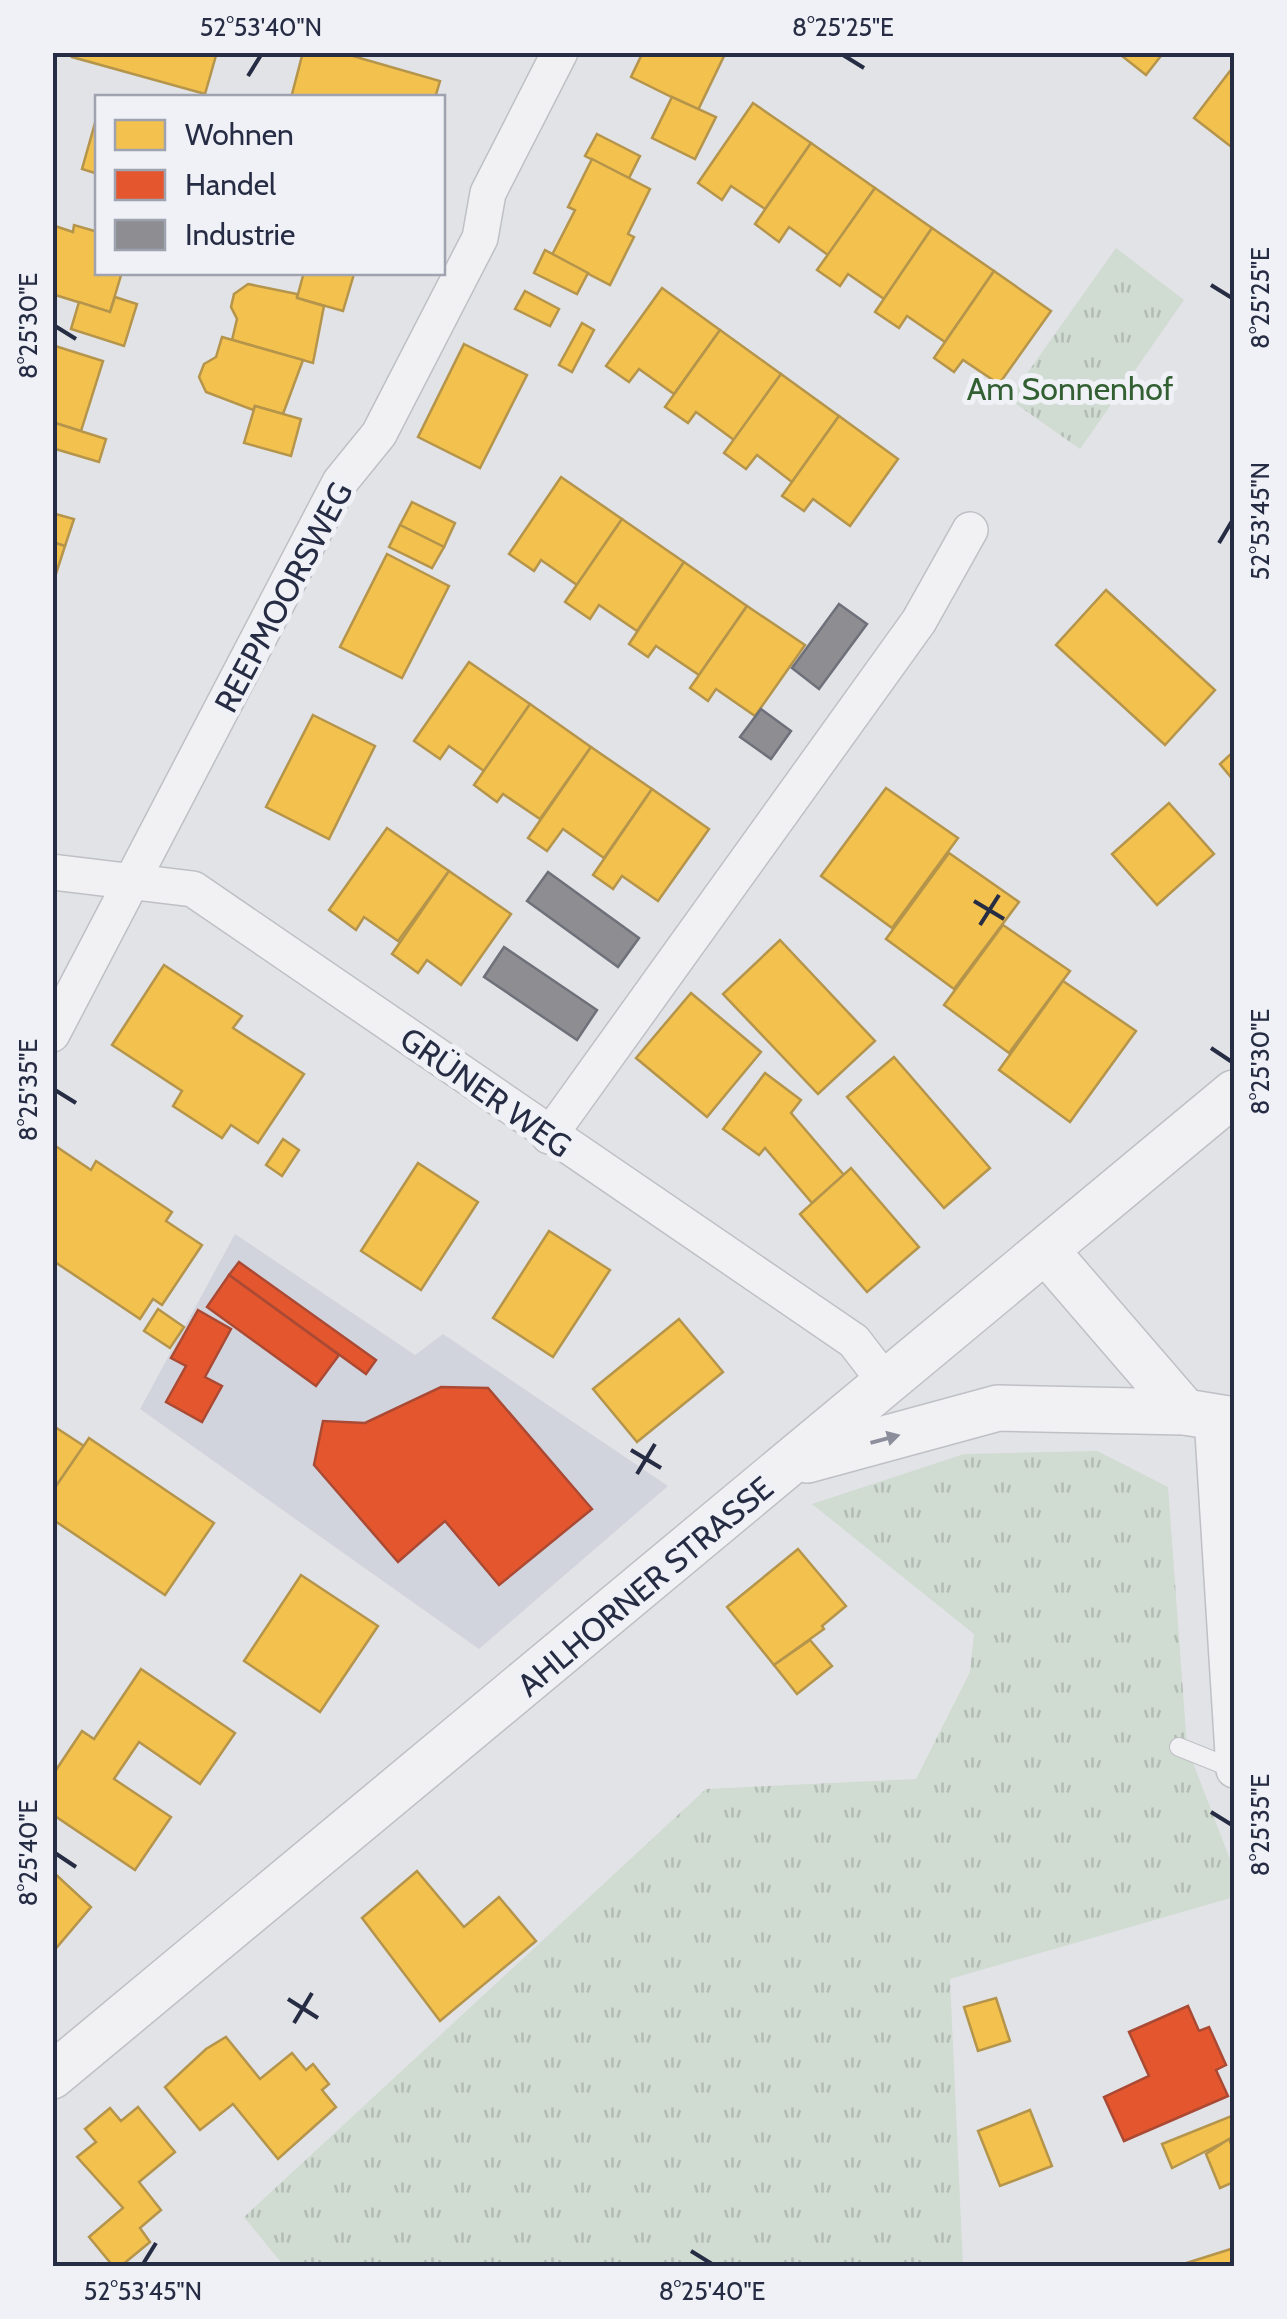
<svg xmlns="http://www.w3.org/2000/svg" width="1287" height="2319" viewBox="0 0 1287 2319" font-family="Cabin,sans-serif">
<defs>
<pattern id="park-tufts" width="24" height="20" patternUnits="userSpaceOnUse" patternTransform="scale(2.5)"><rect width="24" height="20" fill="#d0dbd1"/><path d="M3 7l-1-3M5 7V3M7 7l1-3M15 17l-1-3M17 17v-4M19 17l1-3" fill="none" stroke="#b2bcb5"/></pattern>
</defs>
<rect width="100%" height="100%" fill="#e2e3e7"/>
<path fill="#d2d4dd" d="M235,1234l180,121 28,-21 225,152 -189,163 -339,-240z"/>
<g fill="url(#park-tufts)">
<path d="M1116,248l68,52 -104,149 -71,-50z"/>
<path d="M1097,1451l71,36 19,260 47,123v27l-284,82 13,287h-679l-40,-49 462,-428 210,-10 54,-107 4,-38 -162,-130 152,-50z"/>
</g>
<g fill="#f2c14e" stroke="#b5944b" stroke-width="2.5">
<path d="M73,52h144l-12,42 -133,-37z"/>
<path d="M303,52h36l101,29 -5,17h-144z"/>
<path d="M643,52h83l-28,58 -67,-33z"/>
<path d="M1117,52h47l-18,23z"/>
<path d="M1230,71l4,3v75l-40,-31z"/>
<path d="M672,97l44,20 -21,42 -43,-21z"/>
<path d="M753,103l58,40 -46,66 -34,-23 -9,14 -24,-17z"/>
<path d="M97,116h1v58l-16,-5z"/>
<path d="M597,134l43,22 -11,22 -44,-22z"/>
<path d="M811,143l64,45 -47,67 -39,-28 -10,15 -24,-18z"/>
<path d="M592,159l58,30 -22,45 6,3 -24,48 -58,-30 23,-45 -7,-3z"/>
<path d="M875,188l57,40 -48,71 -36,-25 -8,12 -23,-16z"/>
<path d="M52,225l21,7 1,-7 24,7v40h24l-12,40 -58,-18z"/>
<path d="M932,228l62,43 -49,71 -38,-26 -8,12 -24,-16z"/>
<path d="M545,250l43,23 -11,21 -43,-21z"/>
<path d="M994,271l57,40 -52,73 -36,-24 -9,12 -20,-14z"/>
<path d="M304,272l50,2 -11,37 -46,-13z"/>
<path d="M248,284l49,10v4l27,8 -11,57 -81,-23 5,-21 -6,-12 3,-13z"/>
<path d="M662,288l58,42 -46,64 -35,-25 -10,13 -23,-16z"/>
<path d="M525,291l34,18 -9,17 -35,-17z"/>
<path d="M115,297l22,7 -13,42 -53,-17 8,-27 31,10z"/>
<path d="M582,323l12,7 -22,42 -13,-7z"/>
<path d="M720,330l61,44 -47,66 -38,-28 -8,11 -23,-16z"/>
<path d="M222,337l81,23 -20,54 -28,-8 -2,4 -47,-18 -7,-15 5,-13 12,-7z"/>
<path d="M464,344l63,31 -47,93 -62,-31z"/>
<path d="M52,345l51,16 -22,70 -29,-9z"/>
<path d="M781,374l58,42 -47,66 -35,-27 -11,14 -22,-16z"/>
<path d="M255,406l46,13 -10,37 -47,-13z"/>
<path d="M839,416l59,43 -48,67 -37,-27 -9,12 -22,-15z"/>
<path d="M52,422l54,17 -7,23 -47,-14z"/>
<path d="M561,477l61,42 -45,66 -36,-25 -7,11 -25,-17z"/>
<path d="M412,502l43,21 -11,24 -44,-22z"/>
<path d="M52,513l22,6 -9,27 -13,-4z"/>
<path d="M622,519l62,43 -47,69 -38,-26 -9,14 -25,-17z"/>
<path d="M400,525l44,22 -12,21 -43,-21z"/>
<path d="M52,542l13,4 -11,34 -2,-1z"/>
<path d="M387,554l62,32 -47,92 -62,-31z"/>
<path d="M684,562l63,44 -48,69 -43,-29 -8,11 -19,-13z"/>
<path d="M1106,590l109,100 -50,55 -109,-100z"/>
<path d="M747,606l58,39 -50,71 -39,-27 -8,12 -18,-13z"/>
<path d="M469,662l61,42 -46,67 -35,-25 -9,13 -26,-18z"/>
<path d="M530,704l61,43 -51,72 -37,-25 -6,8 -23,-17z"/>
<path d="M313,715l62,31 -46,93 -63,-32z"/>
<path d="M591,747l61,42 -48,69 -41,-29 -16,22 -19,-13z"/>
<path d="M1234,751v30l-14,-17z"/>
<path d="M886,788l72,50 -66,90 -71,-52z"/>
<path d="M652,789l57,40 -51,72 -36,-25 -9,13 -20,-14z"/>
<path d="M1169,803l45,51 -57,51 -45,-51z"/>
<path d="M387,828l62,43 -51,70 -34,-24 -8,13 -27,-20z"/>
<path d="M949,853l70,49 -65,87 -68,-50z"/>
<path d="M449,871l62,43 -50,71 -34,-25 -9,13 -26,-19z"/>
<path d="M1003,925l67,46 -61,82 -65,-48z"/>
<path d="M780,940l95,101 -57,53 -95,-100z"/>
<path d="M164,965l78,51 -9,12 71,46 -46,69 -27,-18 -9,13 -40,-26 -9,-6 9,-15 -70,-46z"/>
<path d="M1063,981l73,50 -66,91 -71,-52z"/>
<path d="M691,993l70,59 -54,65 -71,-59z"/>
<path d="M894,1057l96,111 -46,40 -97,-111z"/>
<path d="M765,1073l36,27 -10,13 53,62 -32,28 -47,-55 -6,7 -36,-26z"/>
<path d="M283,1139l16,11 -17,26 -16,-11z"/>
<path d="M54,1145l37,25 5,-9 76,51 -6,9 36,24 -40,60 -9,-6 -13,20 -88,-59z"/>
<path d="M418,1163l60,39 -57,88 -60,-39z"/>
<path d="M851,1168l68,79 -52,45 -67,-78z"/>
<path d="M549,1231l61,39 -57,87 -60,-39z"/>
<path d="M158,1309l26,18 -14,21 -26,-17z"/>
<path d="M679,1319l44,53 -86,70 -44,-53z"/>
<path d="M52,1425l32,21 -32,46z"/>
<path d="M89,1438l125,85 -49,72 -113,-76v-27z"/>
<path d="M798,1549l48,57 -24,20 2,3 -50,36 -47,-58z"/>
<path d="M301,1575l77,51 -58,86 -76,-51z"/>
<path d="M810,1640l22,26 -35,28 -23,-29z"/>
<path d="M141,1669l94,64 -35,51 -61,-42 -25,37 57,38 -36,53 -83,-56v-38l30,-45 12,8z"/>
<path d="M52,1871l39,36 -39,46z"/>
<path d="M417,1871l47,56 35,-30 37,44 -96,80 -78,-103z"/>
<path d="M996,1998l14,43 -32,10 -14,-44z"/>
<path d="M226,2037l34,42 32,-26 14,17 7,-6 16,20 -7,6 14,17 -58,52 -45,-55 -33,26 -35,-43 41,-38z"/>
<path d="M138,2107l37,45 -36,30 22,28 -21,18 10,14 -29,24h-8l-24,-29 34,-29 -46,-51 19,-15 -11,-13 25,-21 11,13z"/>
<path d="M1030,2110l22,56 -52,20 -22,-55z"/>
<path d="M1234,2115v22l-62,31 -10,-24z"/>
<path d="M1229,2139l5,13v30l-14,6 -14,-34z"/>
<path d="M1234,2248v18h-57z"/>
</g>
<g fill="#e4572e" stroke="#ab4a34" stroke-width="2.5">
<path d="M239,1262l137,98 -10,14 -137,-99z"/>
<path d="M229,1275l110,80 -23,31 -109,-79z"/>
<path d="M198,1310l33,19 -26,48 17,9 -20,36 -36,-20 20,-36 -15,-8z"/>
<path d="M441,1387l47,1 104,121 -93,76 -54,-64 -47,41 -84,-97 9,-44 42,2z"/>
<path d="M1188,2006l11,25 10,-4 17,38 -10,5 12,26 -104,45 -20,-44 45,-21 -20,-44z"/>
</g>
<g fill="#8d8d92" stroke="#6e707a" stroke-width="2.5">
<path d="M839,604l28,20 -48,65 -27,-21z"/>
<path d="M761,709l30,22 -20,28 -31,-22z"/>
<path d="M548,872l91,66 -21,29 -91,-66z"/>
<path d="M504,947l93,63 -20,30 -93,-63z"/>
</g>
<g fill="none" stroke-linecap="round" stroke-linejoin="round">
<g stroke="#bfc0c5" stroke-width="20">
<path id="service" d="M1179,1747l55,22"/>
</g>
<g stroke="#bfc0c5" stroke-width="38">
<g id="minor">
<path d="M52,872l141,17 661,452 33,43"/>
<path d="M52,1034l288,-552 39,-48 101,-196 8,-45 72,-141"/>
<path d="M549,1136l370,-515 51,-91"/>
<path d="M1212,1417l22,353"/>
</g>
</g>
<g stroke="#bfc0c5" stroke-width="48">
<g id="tertiary">
<path d="M1046,1251l139,161"/>
<path d="M807,1460l191,-52 187,4 49,8"/>
<path d="M52,2076l1182,-983"/>
</g>
</g>
<use href="#service" stroke="#f1f1f4" stroke-width="18"/>
<use href="#minor" stroke="#f1f1f4" stroke-width="35"/>
<use href="#tertiary" stroke="#f1f1f4" stroke-width="45"/>
</g>
<defs><path id="oneway-solid" d="M-6-.8H1V-3.2L6.5 0L1 3.2V.8H-6Z" transform="scale(2.5)"/></defs>
<use fill="#8c8e9c" href="#oneway-solid" transform="translate(885 1439) rotate(-15)"/>
<path fill="none" stroke="#262c43" stroke-width="4" d="M843,55l21,13M248,76l13,-21M1211,285l21,13M55,326l21,13M1219,543l13,-22M974,901l30,18M980,925l19,-30M1211,1048l21,14M55,1090l21,13M631,1450l30,18M637,1474l18,-30M1211,1812l21,13M55,1853l21,14M288,1999l30,19M294,2023l18,-30M691,2251l21,13M143,2264l13,-21"/>
<g text-anchor="middle" dominant-baseline="central" stroke-width="10" stroke-linejoin="round" paint-order="stroke">
<g font-size="32" fill="#336032" stroke="#eff1f7">
<text x="1070" y="388">Am Sonnenhof</text>
</g>
<g font-size="32" fill="#262c43" stroke="#eff1f7">
<text transform="translate(283 597) rotate(-62)">REEPMOORSWEG</text>
<text transform="translate(486 1092) rotate(35)">GRÜNER WEG</text>
<text transform="translate(645 1586) rotate(-40)">AHLHORNER STRASSE</text>
</g>
</g>
<rect width="1287" height="2319" fill="none" stroke="#eff1f7" stroke-width="110"/>
<rect x="95" y="95" width="350" height="180" fill="#eff1f7" stroke="#9fa2af" stroke-width="2.5"/>
<rect x="115" y="120" width="50" height="30" fill="#f2c14e" stroke="#9fa2af" stroke-width="2.5"/>
<text x="185" y="145" font-size="30" fill="#262c43">Wohnen</text>
<rect x="115" y="170" width="50" height="30" fill="#e4572e" stroke="#9fa2af" stroke-width="2.5"/>
<text x="185" y="195" font-size="30" fill="#262c43">Handel</text>
<rect x="115" y="220" width="50" height="30" fill="#8d8d92" stroke="#9fa2af" stroke-width="2.5"/>
<text x="185" y="245" font-size="30" fill="#262c43">Industrie</text>
<rect x="55" y="55" width="1177" height="2209" fill="none" stroke="#262c43" stroke-width="4"/>
<g font-size="25" text-anchor="middle" fill="#262c43">
<text x="261" y="36">52°53'40"N</text>
<text x="843" y="36">8°25'25"E</text>
<text transform="translate(1260 298) rotate(-90)" y="9">8°25'25"E</text>
<text transform="translate(28 326) rotate(-90)" y="9">8°25'30"E</text>
<text transform="translate(1260 521) rotate(-90)" y="9">52°53'45"N</text>
<text transform="translate(1260 1062) rotate(-90)" y="9">8°25'30"E</text>
<text transform="translate(28 1090) rotate(-90)" y="9">8°25'35"E</text>
<text transform="translate(1260 1825) rotate(-90)" y="9">8°25'35"E</text>
<text transform="translate(28 1853) rotate(-90)" y="9">8°25'40"E</text>
<text x="143" y="2300">52°53'45"N</text>
<text x="712" y="2300">8°25'40"E</text>
</g>
</svg>
